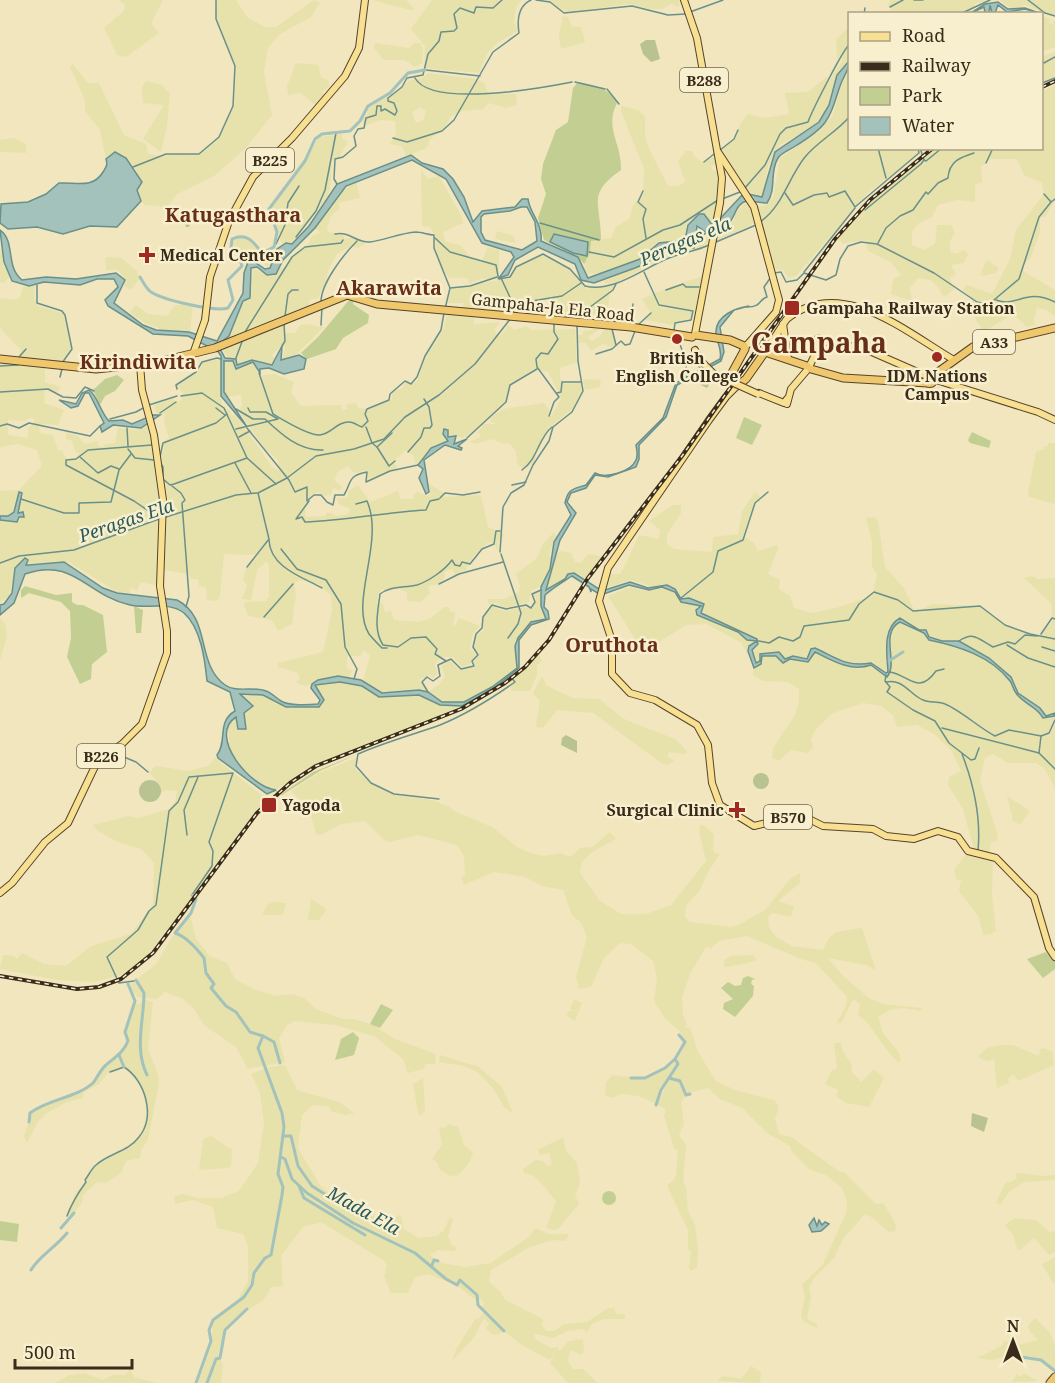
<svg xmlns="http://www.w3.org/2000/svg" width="1055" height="1383" viewBox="0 0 1055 1383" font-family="'Noto Serif',serif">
<rect width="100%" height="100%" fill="#f1e6be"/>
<g fill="#e7e2ab" fill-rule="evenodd">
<path d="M119,0h44l-12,23 8,10 -33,24 -9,-2 -13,-27 20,-17 1,-6z"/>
<path d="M217,0h19l11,17 18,10h11l38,-27 6,3 -9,14 -31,17 -12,14 -4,24 8,43 -26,33 -32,28 -37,18 -10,13 -22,-2 -8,-9v-6l5,-8 -7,-13 -21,-17 -8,7 -6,-29 -15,-19v-11l-15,-33 3,-3 15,19h11l25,52 22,9 2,9 14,4 11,-3 26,1 20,-17 15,-33 2,-39 -20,-47 -1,-8z"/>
<path d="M372,0h34l9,10h-6z"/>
<path d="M432,0h90l-6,7 -2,15 4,9 -21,12 -10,11 -8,19 -55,-5 1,-22 -14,-17z"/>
<path d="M546,0h136l-3,2v5l-8,-3 -9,5h-12l-20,-5 -63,8z"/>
<path d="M890,0h165v17l-30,-12 -13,4 -13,-9 -23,3 -5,10h-80v-6l-3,-1z"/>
<path d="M563,16l5,1 4,10h9l4,15 -24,7 -2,-13z"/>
<path d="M1042,16l8,3 -1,3 6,4 -3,-5h3v26l-11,4 -2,-1z"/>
<path d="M849,27v16l-12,17 -1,-21z"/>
<path d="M375,43l34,5 5,-5h6l3,6 -1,14 -7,4 -10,-7h-21l-10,-12z"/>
<path d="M849,44v17l-12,14 -12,40 -10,11 -35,19 -12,22 -4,26 -3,3 -11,-3 -8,-6 -22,-36 17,-14 3,-13 8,-10 17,4 24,-4 -4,-21 23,-1 18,-15 4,2 11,-16 3,-14z"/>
<path d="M1055,52v25l-13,5v-26z"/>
<path d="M296,63l22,2 3,12 7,3 2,6 -8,6 6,6 -10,10 -17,-15 -13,2 -1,-9z"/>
<path d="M428,73l48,6 8,4 4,10 28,1 1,11 -11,3 -17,-5 -6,6 -21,2 -12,6 -5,11 -15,11 -3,9 -21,8 -4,-10 -12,-2 6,-9 -1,-14 -14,-1 -17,6 -2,-7 5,-4 3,-10 27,-13 13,-12 12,-2zM421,107l5,5 -3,8 -7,3 -4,-11z"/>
<path d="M849,73l1,75 74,1 -56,44 -72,83 -8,2 -5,-8 -11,-1 -16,-62 10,-2 7,-7 7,-40 40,-27 13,-16 9,-32z"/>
<path d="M146,81l17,4 2,5 5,2 -3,34 -6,26 -18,-13 21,-34 -21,-2 -1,-16z"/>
<path d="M1055,85v115l-10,17 -5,1v14l-9,25 -7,8 -1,6 32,19v27l-8,-7 -10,-2 -3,11 1,6 -8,2 -11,-10 -6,-1 -22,13 -1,7h5l2,5h-7l-4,-1 -3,-15 -4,-4 -5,-24 -8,-7 4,-5 25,9 18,-35 6,-29 28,-36 -2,-11 -18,-8 -7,-16h-27l-9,8 1,15 -7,3v17l-17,-2 -20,5 -6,12 -13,6 -7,9v13l12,5 11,-6 2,-19h14l4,8 -5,8v10l5,3 9,-4 4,4 -4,9 -13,2 5,9 -6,4 4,11 -8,7 -4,-1 -4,-8 -7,-7 -13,-2 -8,10 2,13 -21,-7 2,-15 8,-4 -10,-13 -23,-11 -3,-11 -22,4 -6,-6 28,-31 70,-58 107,-1v-57z"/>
<path d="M621,106l17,4 7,7v19l3,11 20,39h10l7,-4 -7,-21 8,-10h6l3,6 7,5 14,-6 2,9h-7l2,6h5v11l-5,43 -8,-11 -7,-1 -11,11 -3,15 -27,4 -17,15 -37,15 -16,1 -3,-10 6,-11 1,-12 20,-3 5,-11 14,-9 3,-13 10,-11 1,-25 -23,-58z"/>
<path d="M342,134v4l6,4 -8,14 -8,5 -2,30 -6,11 -32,42 -10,-1 -12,-27v-8l35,-46 14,-25z"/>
<path d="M15,138l11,6v9l-26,-1v-12z"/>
<path d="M421,170l7,9 10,-3 2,2 21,37 2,8 -20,9 2,9 16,5 12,14 5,1h4l6,-14 11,3v26l-10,4 -7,-2 -13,6 -2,-6h-18l-8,-12 -6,-18 1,-11 -6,-10 -8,-1z"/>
<path d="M356,182l4,16 -22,5 2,5 -9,8 -4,12 1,4 15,2 1,5 10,-2 12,6 -8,5 -7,-2 -14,8 -9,17 -2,12 -8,15 -9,2v9l-23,12 -1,12h10l5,-8 6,-1 18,3 -29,29 -7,3 -6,1 3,-12 -4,-2 -9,9 3,4 -3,5 -19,-4 -15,5 -1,-7 -10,-1 -6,-10 7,-7 16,-39 7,-3 2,-29 20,7 8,-8 6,-2 5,-8 15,-11 5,-11 8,-3 -5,-5 23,-34z"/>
<path d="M744,204l6,1 6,18 -41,18 1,-8 18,-12 1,-7z"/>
<path d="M497,231l17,5 1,7 -20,-4z"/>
<path d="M711,233l-2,11 -13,6 -28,7 -49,24 -13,3 -2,-3 38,-15 22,-15 32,-3 2,-8z"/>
<path d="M246,237l9,5 6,12 15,-6 -6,17 -3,1 -17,-10 -8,3 -3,-8 -7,-4v-7l3,-3z"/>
<path d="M0,250l3,2v13l7,11 -6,7 -4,-1z"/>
<path d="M543,255l26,14 18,20 29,-5 -6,8 -3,22 -14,7 -29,-3 -2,-11 -7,1 -2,-7 -8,-3 -27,5 -7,11 -48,-4v-7h-15l3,-14 59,-11 7,-11z"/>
<path d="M109,257l12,1 16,13 2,8 -8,11 -7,-4 2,-7 -8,-9h-12l-1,-12z"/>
<path d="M987,260l12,8 -3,5 -13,3 -3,-2z"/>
<path d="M702,276l-7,34 -34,-5 -3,-5 -3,-7z"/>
<path d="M35,285l-1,14 4,7 25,7 8,35 -11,17 -15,2v15l16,5 -4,5 -12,-3 -1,14 20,7 -6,15 -18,-1 -1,9 14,2 5,15h4l5,10 7,-1 5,-5 -4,-3 -3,-10 -6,-2v-7l12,4 7,8 13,-3 1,6h5l1,-3 10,-1 3,-15 19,2 12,-5 13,85 -6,75 -16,-3 -3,9 -6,-3 -2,5 -12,-1 -48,-30 -42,2 1,-4 -3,-3 -9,10 -7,29 -9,7v-112l19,-1 23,-24 -5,-16 -19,-6 -18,3v-82l19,-9 2,-6 -21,-22v-30l15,2 5,-3 3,-10zM32,417l3,4 -7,7v10l-20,-3v-15l16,1z"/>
<path d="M653,294l8,14 30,3 2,5 -20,9 -27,-5 5,-7 -9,-14z"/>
<path d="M135,305l13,9 19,2 8,-11h18l-3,26 -26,-1 -19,-7 -15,-10z"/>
<path d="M447,312l26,3 1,9 26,-2 -6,8 6,6 8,-11 6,5 12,-4 6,4 43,-1 2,33 -17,6v10l6,6 15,-1 1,9 -9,17 -24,18 -9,21 -6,4 1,8 -3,5 -10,3 -5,-5 -1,-12 -7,-8 -5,1 -13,-5 -15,5 -7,-2 11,-5v-4h-3l7,-9h12l-6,-3 1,-4 12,-8 41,-6 5,6 -1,7h3l10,-17 -2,-6 -11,-21 -14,-3 -24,14 -4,18 -35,33 -9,4 -8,-3 -4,2 -3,-8 1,12 -17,7 -9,10 -2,6 -5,-1 -1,-7 -8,-6 -12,11 3,8 -29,10 -1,-9 -12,3 -8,-7 -9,6 -4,8 8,6 -2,5 -7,-3 -2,6 -5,2 -8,-4 -5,2 -8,13 1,10 19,-1 2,-4 10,4 11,-2 2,-5 -11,-5 -2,-6h10l2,-7 9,-6 12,17 28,-11 3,8h12l1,-5 4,-2 9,4 4,-2 -2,-10 15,9 -1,4 38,-2 7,32 17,8 -7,6v10l-5,-9 -6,1 -14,14 -7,13 -11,5 -3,-6 -7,3 -1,7 -8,6h-5l-3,2 2,7 -10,8 -13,-1v-8l-9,-5 -11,3 -5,-2 -4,6 -1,8 6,1 2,8 6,-1 3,9 25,2 12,-4 13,-11h5l1,4 5,2 -2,13h2l4,-8 21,8 -7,8 -3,14 6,7 -5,9 -9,3 -9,-10h-10l-8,6 2,11 -4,4 -4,-3 -10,5 9,12 12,-8 5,-8 -4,-11 10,-4 8,9 16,-3 -1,-6 5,-5 -5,-9 2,-11 7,-6v-11l9,-13 12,5 20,-4 8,2 4,-9 -3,-6 9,-3 -1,16 5,12 -15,3 -13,16 -3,8 2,22 -25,19 -28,15h-22l-23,-12 -40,2 -16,-11 7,-25 -6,-6 -4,6h-13v12l5,3 -4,8 -10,-3 -20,4 -12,6 -7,-2 -3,-2 4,-3 -2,-6 -20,-6v-4l45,-11 9,-42 -1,-14 -12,-12 -19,-4 -6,4 2,10 -4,30 -14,7 -6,-11 -24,-4 -4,-11 1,-3 21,-1 3,-4v-32l-3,-3 -9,8 -6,30 -9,-1 5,-13 -4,-7 3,-11 10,-13 -32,-1 -4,42 -3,5 -10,-1 -1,-13 -7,-1 -1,-7h-7l-2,-5 -26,-4 2,-71 -5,-43 4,-8 -1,-6 6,-4 -5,-15 1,-9 -9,-1 -2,-8 19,-7 3,5 6,-3 1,-7 -6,-6 1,-3 19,-11 7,-11 17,-3 1,48 8,3 2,6 3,-2 38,54 8,3 -4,-12 -11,-9 -27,-38 3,-8 -1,-9 -15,2 -2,-3v-33h9l3,8 17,-7 6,14 16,-2 19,8 -3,10 10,14 40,-1 2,5 4,-1v-5l9,-1 2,5 11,1 23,-10v-7l10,-4 3,-6 6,3 6,-4 8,-22 19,-31z"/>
<path d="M607,326l4,3 5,15 -2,2 -6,1 -3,-4 -14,8 -5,-8h-8v-8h5v-4l18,-3 -13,9 3,4 8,-4z"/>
<path d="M589,379l12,1 -1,7 -15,3 -2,-10z"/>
<path d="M1048,443h7v61l-26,-7 -1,-4 8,-41 8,-3 -1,-3h5z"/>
<path d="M755,492l6,5 -7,6 -11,33 11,7 4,8 19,-6 1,4 -10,25 12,6 -1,9 11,7 4,12 17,5 25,-5 33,-11 4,-4 4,-19 -5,-8v-24l-6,-24 9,-1 3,3 7,47 19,21 10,22h7l11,-6 48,2 24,19 35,11 12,-13 1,-16 -2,-5 -26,-24 8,-2 6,3 17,-1v135l-9,3 -6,-8 -23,-16 -8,-17 -49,-35 -18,1 -13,-4 -5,-7h-5l-18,-11 -12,13 -3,13 1,28 -16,-10 -8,3 -25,-4 -19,-12h-9l-3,9 -17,-2 -5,2 -6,-7 -18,1 -1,8 -4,2 -4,-13 7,-8 -2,-3 -56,-26 3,-9 -15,-6 -8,1 -6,-10 -8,-4 -19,3v-3l-18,-5 -25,8 4,-14h11l4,-6 15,-33 20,4 1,-9 -11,-9 24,-16h8v8l-14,21v10l7,5 38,3 1,-15 25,-3 4,-23z"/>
<path d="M553,533l3,2 -7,19 3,5 -7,25 -14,7 -2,11 -24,6 -9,-5 -7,1 -2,-5h17l15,-7 1,-6 -4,-12 21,-16 6,-14z"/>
<path d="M561,551l10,2 4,9 5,1 9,-9 14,3 -17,22 -5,-4 -13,-2 -3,6 -19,11 11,-36z"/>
<path d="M630,587l17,4 20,-3 8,4 6,10 20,4 -6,6 7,4 36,16 9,8 10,1 -8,5 -1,5 3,11 5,4 5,-4 1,-6h14l9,7 5,-4 18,2 7,-9 44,17 12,-4 16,12 3,-6 1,-37 7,-12 26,11 5,7 31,6 31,16 19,19 6,14 31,24 8,-3v72l-11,-20 -8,-5h-28l-15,-9 -8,4 -5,23 18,54 -1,6 -6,1 -2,11 -15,-3 -11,-41 -15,-24 1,-8 12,-6 -10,-21 -17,-16 -17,-9 -20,2 -4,-12 -12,-9 -18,-3 -30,10 -18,17 -4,10 2,7 -5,6 -17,-3 -12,11 -7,-3 1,-10 22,-33 4,-14v-12l-11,-7 -25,-1 -10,-5v-9l-11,-24 -36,-19 -20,1 -36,23 -10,-1 -32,-51z"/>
<path d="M0,618l5,5 2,13 -7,24z"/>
<path d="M539,655l3,6 -5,4v10l-7,16h-18l-3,-8z"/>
<path d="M542,676l5,10 26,12 26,1 25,20 51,20 12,12 -1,3 -17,-2 -2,4 7,5 -6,4 -5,-1 -70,-51 -36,-3 -14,18 -7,-1 4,-26 -7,-8z"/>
<path d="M336,682l26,4 17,11 40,-2 21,10 22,1 -151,60 -35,24 -8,-1 -32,-25 -6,-17 -2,-20 8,-10 2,12 6,-4v-12l6,-8 -10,-11 23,1 27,13h27l6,-4 -8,-19z"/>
<path d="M215,758l53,42 -126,162 -23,14 -26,6 -36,-2 -57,-11 3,-14 11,1 3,3 5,-6 22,11 22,2 25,-20 40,-12 22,-30 1,-41 -13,-14 -23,-7 -20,-11 -5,-6 35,-9 11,2 30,-9 6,-7 2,-11 -12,-1 -4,3 -1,-7 -10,-13 3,-5 4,-2 30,5 21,-5z"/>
<path d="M356,758l-1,10 15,15 24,12 38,5 18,7 4,4 38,16 25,20 16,7 11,2 17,-3 9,4 10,-9 12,-1 18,-15 6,7 -24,13 -10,10 -2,11 20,28 21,13h25l25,-9 35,-44 -7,-30 1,-6h3l11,9 -1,15 2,4 5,1 -12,18 -8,18 -14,16 -1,11 4,5 42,5 9,-3 25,-14 25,-31 10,-6v10l-22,18 16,5 -3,11 -19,-4 -4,4 1,10 7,10 16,9 31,4 6,-12 7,-6 26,-4 14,42 -10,-5 -38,-7 16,19 25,21 14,6 39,4 -2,3 -17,-3 -14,2 -11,7 5,16 16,20 2,8 -3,1 -9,-9 -23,-32 -8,-6 2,-11 -5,-4 -3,1 -10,21 -6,2 10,-18 1,-9 -31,-34 -15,-4 -54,-23 -28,5 -8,7 -5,-1 -15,25 -9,25 1,17 4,11 -3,3 4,-1 3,3 7,22 18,29 19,9 39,10 5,6 -4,13 4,15 12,3 49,35h4l32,32 7,-1 8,12 5,11 -1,5 -6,1 -19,-16 -6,-1 -21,24 -9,19 -20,20 -5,11 2,8 -4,22 11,6 -1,3 -14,-7 -2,-6 4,-18 -3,-12 21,-21 23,-51 1,-12 -5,-13 -16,-13 -16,-5 -18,-18 -2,-6 -23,-13 -25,-25 -22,-9 -12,-11 -19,5 -8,9 3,22 -5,11 7,10 -3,36 3,6 2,24 7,14 3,24 -1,18 -5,4 -3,-2 2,-17 -3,-3v-19l-20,-42v-4l5,-3 3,-6 2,-24 -4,-3 -10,-32 2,-7 -9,-4 21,-44 -23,42 -17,-7 -17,-2 -9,4 -7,-3 1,-12 6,-8 29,3 9,-2 27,-16 9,-17 -6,-11 -16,-15 -10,-16 3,-23 -4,-17 -22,-17 -11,-1 -16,15 -13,29 -12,2 -3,-12 11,-40 -6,-14 -9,-8 -9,-25 -21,-4 -17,-9 -31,-5 -30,13 -3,-7 4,-3 -1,-19 -7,-11 -39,-10 -28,7 -6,-2 -19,-19 -24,3 -20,11 -5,-1 -7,-26 -18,-17 28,-18z"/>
<path d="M1007,796l23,15 -10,14 -7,-4z"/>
<path d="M968,852l25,8 -1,34 4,37 -5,3 -8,1 -4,-18 -20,-26 2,-11h-4l-3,-10z"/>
<path d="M311,899l16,10 -8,11h-11z"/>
<path d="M274,902l12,1 -3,12h-21l6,-11z"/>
<path d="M190,915l6,24 14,17 17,7 8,16 19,10 21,7 17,-2 12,4 12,11 27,10h11l19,6 22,14 41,15 -1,10h-10l-1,5 -16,4 -5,-14 -29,-23 -39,-11 -41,-4 -7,4 -8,13 6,24 -37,7 -12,-22 -31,-21 -12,-18 -10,-9 -18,-7 -8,7 -20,-2 -8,-11 28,-23 15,-26z"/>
<path d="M754,955l2,5 -8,3 -24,4v-7l7,-4z"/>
<path d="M143,999l10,3 -5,47 10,25 1,9 -11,57 -7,10 -1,8 -14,3 -5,12 -15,10 -9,-1 -14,13 -1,8 -5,6 -7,7h-3l10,-25 9,-8 -1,-3 11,-15 35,-20 10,-9 6,-23 -5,-26 -10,-15 -8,-5 -15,5 -10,12 -15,8 -1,6 -16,4 -22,12 -8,9 -10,20 -3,-7 7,-21 9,-8 36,-13 16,-10 7,-12 21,-17 9,-14 -3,-10 9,-27 6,-1z"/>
<path d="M574,999l8,4 -7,18 -8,-5 1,-5h4l-2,-3z"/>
<path d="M834,1043h7l1,7 10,15 -1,6 10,11 13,-13 10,9 -15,29 -23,-4 -10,-7 2,-6 -13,-6 7,-14 5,-1z"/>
<path d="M1002,1045h11l23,10h3l1,-6 3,-1 9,3 2,14 -36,16 -5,-7 -5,5 1,4 -12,5 -3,-29 -7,2 -8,-3v-3l8,-7z"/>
<path d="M440,1055l39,12 23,20 11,26 -9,-6 -11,-19 -16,-16 -13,-6 -25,-4z"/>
<path d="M285,1065l12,25 42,12 15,11 -8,2 -15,-4 -2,-5 -16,-1 -11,10 -4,33 22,37 9,8h8l33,23 21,2 10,-3 3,14 15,9 18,-2 7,-6 6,-13 3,3 -5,16 4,9 5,3 -3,3 -16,-1 -8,5 12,8 22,4 27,-4 39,-27 5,-8 14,6h20l-4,7 -12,-1 -23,7 -39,23 -2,12 12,10 4,8 38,19 -1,6 4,6h8l10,-7 23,-2 21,-14h6l2,6 9,1v4h-21l-12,5 -6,9 -2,-4 -17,2 -14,7 -17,-4 -2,2 1,3 16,9 7,-1 1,4 10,-10 14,-2 1,12 -3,4 -11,-5 -2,11 5,8h10l15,14h-30l-18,-20 4,-7 -5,4 -27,-15 -17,-13 -12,3 -7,-7 3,-4 -5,-6 -11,21 -20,21 3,-11 20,-31 3,1 4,-7 4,3 -6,-7 3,-4 -2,-5h-7l-19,-14 -28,-11 -13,3 -7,16h-17l-7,-17 3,-11 -4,-5 -62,-38 -18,5 -22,29 2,30 -12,1 -7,13 -23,14 -17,16v13l-6,10 5,12 -2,18h-23l13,-36 2,-27 22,-15 13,-24v-35l-5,-12 -26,-6 -4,-21 -20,-7 -18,4 -1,-7 8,-3 15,4h24l18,-7 19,-28 6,-40 -4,-30 -9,-19 18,-7z"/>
<path d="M423,1078l2,32 -4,6 -3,-3 -5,-29z"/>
<path d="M448,1124l10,3 6,18 9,8 -4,10 -11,12 -8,1 -10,-6 -3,-8 -5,-3 10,-14 -3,-18 5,1z"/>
<path d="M211,1136l21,14 -1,16 -3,2 -29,2 4,-29 2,-3z"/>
<path d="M563,1137l3,14 11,12 3,20 -5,12 4,9 -21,25 -5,1 -7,-2 10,-27 -13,-16 -10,-10 -9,-2 -1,-4 13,-9 7,1 4,5 5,-1 -3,-12 -9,2 -2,-5z"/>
<path d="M1019,1173l23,3 13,-1v5l-31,2 -15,10 -9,13 -4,-3 10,-20 3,1 8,-5 -2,-4z"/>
<path d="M1014,1218l22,2 13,12 6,-1v21l-6,3 -15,-17 -14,12 -3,-1 -4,-14 -8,-10z"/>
<path d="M1055,1257v26h-2l-11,-19z"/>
<path d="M1035,1318l15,15 5,13v23l-16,-11 -28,-3 -19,5 -15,-2 26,-13v-3l6,-1 1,5h4l24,-6 -8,-8 -2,-6z"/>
<path d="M751,1366l10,6 -1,11 -43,-2 6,-5 18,3z"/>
<path d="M130,1369l4,8 23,6h-102l15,-8 14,-2 19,7 10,-5h12z"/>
<path d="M1023,1373l15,8 -26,1 5,-8 4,3z"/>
</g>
<g fill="#c3cf92">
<path d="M578,82c17,3 31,6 39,21 -13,26 5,40 4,67 -35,25 -20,32 -20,70l-10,1 -1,12 -6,11 -6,-7 -34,-17 -6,-22 8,-24 -5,-15 2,-15 13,-34 12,-8 5,-34z"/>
<path d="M350,299h4l-1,5 16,11 -1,8 -25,15 -7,11 -29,10 -6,-6 18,-17z"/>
<path d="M117,375l7,5 -9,11 -10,5 -5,9 -7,-15 12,-11z"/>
<path d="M744,417l18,8 -10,20 -16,-7z"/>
<path d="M972,432l19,9 -2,7 -19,-5 -2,-3z"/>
<path d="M25,586l31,9 16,-2v9l5,3h6l20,10 4,37 -15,12 -1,15 -11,5 -13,-27 4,-19 -1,-27 -9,-9 -32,-9 -8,5v-8z"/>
<path d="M134,606l9,4 -2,23h-5z"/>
<path d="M358,754l-38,17 -38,24 -7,-4 1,-1 5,4 32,-22z"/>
<path d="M1046,952l9,9v8l-12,9 -16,-19z"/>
<path d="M748,976l7,3 -3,1 -1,4 3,2 -1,10 -18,21 -12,-8 1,-6 9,-4 -12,-11 7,-6 7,4 6,-1 2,-7z"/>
<path d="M381,1004l12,6 -13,18 -10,-4z"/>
<path d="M353,1032l6,6 -5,17 -19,5 6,-21z"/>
<circle cx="609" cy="1198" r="7"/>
<path d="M0,1221l19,3 -2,18 -17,-2z"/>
</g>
<g fill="#b9c392">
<path d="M646,40h9l5,19 -9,3 -8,-8 -3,-10z"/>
<path d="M182,210h11l-4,17h-3z"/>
<path d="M705,371l8,7 -6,10 -14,-7z"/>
<path d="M566,735l11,6v12l-16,-8 1,-7z"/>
<circle cx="761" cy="781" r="8"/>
<circle cx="150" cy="791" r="11"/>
<path d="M972,1113l16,5 -4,14 -13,-6z"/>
</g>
<g fill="#a2c2bb" stroke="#69908a" stroke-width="1.5" fill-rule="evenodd">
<path d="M998,2l10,7 17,-1 14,5 -14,-4 -18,3 -9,-7 -3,8h-3l-2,-8 -1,8h-4l-1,-6 -13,6 14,-9z"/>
<path d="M849,61c0,11 -6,15 -9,25 -11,34 -12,40 -43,59 -7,5 -15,7 -19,13 -9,14 -1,31 -11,45 -6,0 -14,-2 -20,-2 -17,3 -9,33 -40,32l-10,-7 -3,22 -34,2 -13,13 -12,5 -41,15 -13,-3 -6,-16 -37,-17 -23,13 -7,15 -9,3 15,-21 -3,-5 -29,-9 -36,-64 -34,-19 -66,26 -31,42 -32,32 -7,14 -9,1 -10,-8 -6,1 -1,30 -7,3 -14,35 -11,9 7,13 11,1 1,6 15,-5 20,5 10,-19 -1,14 18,-5 7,4 -2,10 -20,5 -15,-6 -9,1v4l-7,-11 -17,7 -3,-8h-9v31l23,35 -26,-31v-40l-6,-9 -8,-1 -19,-10 -35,-2 -45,-28 -3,-6 13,-13 -4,-8h-17l-17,6 -36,-3 -15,4 -17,-5 -8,-19 -4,-32c16,11 5,37 22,50l24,-3 30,2 40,-6 9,7 -11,23 29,22 13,5 33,2 28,9 26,-48 1,-20 4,-11 5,-1 12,8 5,-1 7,-19 9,-6 6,1 17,-18 28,-42 74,-29 11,8 21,6 10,10 11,18 9,25 9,-11 33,-4 7,-8h6c2,15 15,25 13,42l37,16 10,21 52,-19 19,-16 26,-3 3,-15 11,-11h5l9,12 31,-33 18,4 13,-45 44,-30 10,-17 8,-30zM521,207h6l8,15 2,19 -15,9 -37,-10 -4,-8v-15l3,-3 26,-3z"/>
<path d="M115,152l11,6 16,24 -5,8 4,11 -24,26 -27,-1 -27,8 -26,-7 -29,2 -8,-6 1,-19 27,-2 18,-8 13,-11c17,-1 34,6 44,-11 3,-5 5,-7 3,-13z"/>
<path d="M554,234l34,8 -1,14 -14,-3 -23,-11z"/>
<path d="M749,306l-15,4 -14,17 4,25 -3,9 -44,24 -11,32 -27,28v14l-3,8 -28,10 -13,-2 -9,13 -15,5 -4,9 9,11 -16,27 -14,50 19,-11 3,-5 6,-1 28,18 28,-9 18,6 19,-3 8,4 6,10 8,-1 15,6 -3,9 56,26 1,5 -6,6 4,13 4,-2v-7l19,-2 6,7 8,-3 14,3 4,-10 4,-1c22,10 31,19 56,15l15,10 2,-1c-1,-18 -6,-44 12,-54l19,12h7l3,7 13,4h17l30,17 22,19 7,16 22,15 6,8 9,-3v3l-12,2c-6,-12 -20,-14 -27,-25 -3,-3 -3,-8 -6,-12 -19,-25 -52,-35 -81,-41l-5,-7 -24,-11c-21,11 -1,41 -13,55l-16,-12c-20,7 -38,-4 -56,-13l-7,10 -18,-3 -7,4 -7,-7h-14l-1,8 -7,4 -6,-17 1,-5 8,-5 -10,-1 -9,-8 -41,-17 -1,-5 5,-4 -20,-4 -6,-10 -13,-5 -13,3 -20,-5 -28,10 -10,-6v3l-2,-5 -17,-11c-9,6 -18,11 -27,19l-1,12 4,4 1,8 -18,6 -12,15v28l-26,21 -31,17 -22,-1 -21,-10 -40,2 -17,-11 -22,-4 -25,3 9,15 -5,7h-33l-23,-12 -23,-1 13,12 -9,7 2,16h-8l-2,-12c-29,19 15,71 40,73l-9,4 -49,-36 -1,-3c11,-14 -1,-33 18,-44l-5,-19 -23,-11c-2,-21 -6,-53 -23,-68 -15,-12 -37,-4 -54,-8 -45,-10 -55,-48 -105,-31l-11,29 -14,12v-10l4,-1 8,-11 3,-25 10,-10 3,2 -2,5h3l35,-3 39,26 14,5 60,7c35,18 18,63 48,85 11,8 28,1 41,6 6,2 10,7 15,10 8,5 28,4 37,3l2,-4 -9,-12 1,-4 6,-4 20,-4 23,4 21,13 37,-3 9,2 14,10h22l28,-15 25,-19 -2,-22 3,-8 13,-16 15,-3 -5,-13v-19l9,-18 4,-27 17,-27 -6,-12c3,-15 9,-14 21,-18l9,-12c10,6 36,-1 41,-13 2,-4 1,-10 0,-15l27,-27 13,-35 44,-24c3,-11 -5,-18 -4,-28 1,-16 20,-23 33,-25z"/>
<path d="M89,390c9,6 11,22 20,31l14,-1 9,4 21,-9h7l-19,13 -28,-3 -11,7 -2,-6 4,-3 -15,-30h-4l-7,13 -7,2 -12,-8 17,4 6,-11z"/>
<path d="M444,429l4,1v7l8,-1 -2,8 13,-5 -9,7 4,2 -1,2 -16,-5 -21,15 5,32 -3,2 -7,-16 4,-9 -5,-4 13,-17 17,-7 -5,-7z"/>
<path d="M19,492l3,1 -4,20 5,-1 1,5h-5l-2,5 -17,-2v-4h8l6,-4z"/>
<path d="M814,1218l3,8 2,-6 3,5 3,-3 4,2 -8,7 -9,1 -3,-7z"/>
</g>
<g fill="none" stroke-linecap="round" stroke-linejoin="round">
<g stroke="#69908a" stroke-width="1.5">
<path d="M536,0l14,2 14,11 68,-7 36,9 18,-1"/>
<path d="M914,0h9"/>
<path d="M1028,0l17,13 10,3"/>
<path d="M890,7l13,-7"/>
<path d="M690,12l33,-12"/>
<path d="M864,14l1,-6"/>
<path d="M960,14l30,-14"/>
<path d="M1042,64l13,-7"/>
<path d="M426,70l54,6"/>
<path d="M415,78c16,30 127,10 157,4"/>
<path d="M575,82l30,7"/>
<path d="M1042,83l13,-5"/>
<path d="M607,89l12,15"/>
<path d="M1042,91l1,-2"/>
<path d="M393,138l14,4 35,-11 12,-11 39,-68 26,-19c-2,-13 -1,-27 12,-33"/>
<path d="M878,148l8,30"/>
<path d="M719,151l15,-12 4,-9"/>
<path d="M924,160l2,1 16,-13"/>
<path d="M704,162l10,-8"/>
<path d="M986,163l7,-15"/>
<path d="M133,167l33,-13h33l20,-17 14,-31 2,-40 -19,-47v-19"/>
<path d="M337,184l-3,-5 1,-20 8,-2 13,-11 -2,-10 4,-7 6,-1 2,-10 10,-3 1,-9h4v5l4,-2 10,6 2,-4 -3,-8 -6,-2v-3l14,-11 5,-9 16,-3 5,-21 11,-13 2,-9 13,-1 3,-3 -3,-14 6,-6 14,5 2,-6 17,1 9,-8"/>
<path d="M744,189l21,-24 15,-31 6,-6 22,-6c4,-11 36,-75 42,-78"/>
<path d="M643,191l-5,11 8,7 -3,10 3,19"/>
<path d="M785,193l8,12 21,-10 13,-2 2,4 16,-6 10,16 64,-54 -1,-5"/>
<path d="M1044,194l7,8 4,-3"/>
<path d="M722,199l18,-7"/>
<path d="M865,210l56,-46 3,-4 -4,-12"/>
<path d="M760,222c23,-16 28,-44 45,-65 13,-16 32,-25 45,-41"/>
<path d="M540,223l59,17"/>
<path d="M335,234c15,-3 21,9 35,8 15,-2 30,-9 46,-10 6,0 12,3 18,3v13l16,40"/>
<path d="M296,237l20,-26 9,-21 11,-57"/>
<path d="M435,238l15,14 46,13 2,11"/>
<path d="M696,239l10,-6"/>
<path d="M716,242l40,-17"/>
<path d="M878,243l8,-15 14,-12 13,-6 13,-18 2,2 10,-11 10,-5c1,-17 13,-21 26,-25"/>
<path d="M276,244l9,-19 3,-22 11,-17"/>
<path d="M589,252l25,5 49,-27 17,-5 38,-25"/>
<path d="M644,272l15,33 34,6 -2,9 -16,3 -1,7"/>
<path d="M804,272l51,-64"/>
<path d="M774,273l7,-1 5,10 11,-2 7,-7 22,7 10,-5 4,-16 8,-13 13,-4 16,2 57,29 43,29 11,3 31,-26 20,-62 12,-15"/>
<path d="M498,277l1,2 11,-2 6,-10 27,-13 27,15 15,17c29,7 58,-18 84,-28 13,-5 27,-7 40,-13"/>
<path d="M501,278l14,30 -3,6"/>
<path d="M37,285v18l25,8 3,4 7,34 -10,14"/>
<path d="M666,290l17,-6 3,3h13"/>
<path d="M996,300c23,8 28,-13 59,2"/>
<path d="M532,301l30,-5 19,-13"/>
<path d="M321,302c0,-19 23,-48 36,-61"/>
<path d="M747,307c15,0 11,-7 20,-10l-3,-10 7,-10"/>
<path d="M445,309l5,-21 20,-2 27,-9"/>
<path d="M285,316l3,-22 4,-4h6"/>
<path d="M554,319l1,-11"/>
<path d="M577,320l1,-4 35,-26 3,-6"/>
<path d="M609,322v-4l9,-5"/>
<path d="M630,323l3,-19"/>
<path d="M639,324l12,-11"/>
<path d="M321,325l1,-18"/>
<path d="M612,329l4,16"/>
<path d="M245,332l47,-75 13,-10 36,-4 2,-3"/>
<path d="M678,339l8,22v17"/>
<path d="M282,346l3,-5 -1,-17"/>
<path d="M596,354l16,-5 9,-8 4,4 5,-1 5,-13"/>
<path d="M19,357l7,-8"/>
<path d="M236,358l7,-19"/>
<path d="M0,366l18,-1"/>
<path d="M259,373l14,41c10,6 36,22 47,21 12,-1 17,-14 30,-13 4,0 8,4 12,5l6,-6 -3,-7 2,-5 22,-9 1,-6 15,-13 6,3 6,-7 8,-21 16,-26 3,-17"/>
<path d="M60,377l2,-8"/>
<path d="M177,389l-1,-4 20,-13 6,-10 15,-4 4,1"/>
<path d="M0,392l48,-3 15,8 13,1 9,-11 9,4"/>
<path d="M557,393l4,-1 1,-10h19"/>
<path d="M181,396l21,-3 22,15 23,50 29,26"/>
<path d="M149,405l28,-9"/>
<path d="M216,408l9,7"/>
<path d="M236,409l17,10h12c16,15 34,32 58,31"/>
<path d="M160,413l16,-11"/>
<path d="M227,414l-11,9 -53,20 -4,18 4,6v12l7,6 4,-1 73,-26"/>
<path d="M549,416l5,-14 5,-5 -22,-30 -1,-8 5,-6 7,1 10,-15 -4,-7v-9"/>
<path d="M110,419l26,-7 9,-5"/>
<path d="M0,426l7,-2 12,4 10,-5 61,13 10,-10"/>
<path d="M366,427l6,16 5,4 15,-14"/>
<path d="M127,428l1,18"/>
<path d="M247,428l42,52 6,12 12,-5v14l7,-6h7l6,7 6,3 2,-10h9c8,-13 3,-19 23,-23l-1,10 24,-11 28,-6"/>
<path d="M236,429l42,-10 -12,-7h-16l-2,-4"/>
<path d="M239,437l11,-6"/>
<path d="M467,438l39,-36 4,-17 27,-16"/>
<path d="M152,445l-64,5 -12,9 -10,1v5l68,36 25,17"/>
<path d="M377,447l12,19 6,-5"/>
<path d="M128,449l7,9 19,2"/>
<path d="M408,452l13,-15 3,-9h6l2,-3 -3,-18 -5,-8"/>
<path d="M80,457l18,16 13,-7 8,3"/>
<path d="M235,463l16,30"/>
<path d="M522,470c16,-11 16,-32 30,-43"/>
<path d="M512,485l14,-3"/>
<path d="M172,486l9,7 4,7 -3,3 7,93 -3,11"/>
<path d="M440,498l5,-5 18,2 17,-3"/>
<path d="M21,499l43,14h15v-10l32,-1 8,-32 12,-16"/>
<path d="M309,501l-13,18 6,-2 3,5c41,-1 80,-10 121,-12l4,-9 9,-2"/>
<path d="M356,504l11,-3c18,41 -18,101 2,133 4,5 9,10 13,14h5"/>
<path d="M166,517l70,-22 21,-2"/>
<path d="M269,540c1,27 33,37 53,48"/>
<path d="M281,549l16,20 29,11 15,24 4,43 12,22 -3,10"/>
<path d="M500,552l3,-45 8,-14 13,-8 9,-20 16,-24 4,-14 19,-15 11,-21 -5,-30 -1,-36"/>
<path d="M501,554l20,59 -3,11 -10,14"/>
<path d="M0,563l19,-7 55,-6 85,-31"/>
<path d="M247,567l22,-28 -11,-46 29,-15 29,-22 38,-7 30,-10 21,-22 34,-22 36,-31 36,-46"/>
<path d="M439,584l20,-10 44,-12"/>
<path d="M681,598l32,-26 5,-21 25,-11 12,-37 13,-11"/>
<path d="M264,617l29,-33"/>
<path d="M1041,634l11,-16 3,1"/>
<path d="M759,641l10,2 10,-6 14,4 7,-4 4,-11 45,-6 10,-16 15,-12 24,8 15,11 67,-5 25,19 25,9 25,5"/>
<path d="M959,641c15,-10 19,-2 34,6l15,-5 7,2 10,-9 12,1"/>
<path d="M1007,645l21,13 27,9"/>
<path d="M1042,647l13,4"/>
<path d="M446,661l-11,-7 2,-5 -11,-12 -15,1 -13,9 -15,-2c-10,-15 -5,-34 -3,-51 10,-8 23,-6 37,-9 12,-4 28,-15 35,-25l3,5 5,1 2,-4 8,2 12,-15 12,-5 2,-13h4"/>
<path d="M890,672c19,3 28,24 46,-1l8,-2"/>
<path d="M886,675l-1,6 5,6 -3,5 26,18 22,11 14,22 22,17 4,-1 4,-11"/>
<path d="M886,682c17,-4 24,13 37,18 6,3 14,1 19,3 15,4 37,25 53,33l14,-6 32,6"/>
<path d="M428,692l-6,-10 5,-5 6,4 7,-5 -2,-11 13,-6 10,10 13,-3 -2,-5 6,-6 -5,-8 3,-13 6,-6 1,-11 9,-12 14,4 20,-4 5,3 4,-6 -3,-8 9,-4"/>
<path d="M942,728l97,25 2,-17 8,-3 6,-13"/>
<path d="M112,752l24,10 12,10"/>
<path d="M1039,753l16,16"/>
<path d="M962,754c12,31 19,65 16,97"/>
<path d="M439,799l-45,-5 -23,-11 -15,-17 2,-12c27,-12 54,-19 82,-29 27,-11 51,-26 75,-43l-5,-6"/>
<path d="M187,835l-3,-25 14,-33"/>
<path d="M134,981l-15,2 -12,-26 31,-27 11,-19 7,-6 13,-94 9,-9 11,-25 44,-4 -24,69 4,9 -1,15 -20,29"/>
<path d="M67,1216c5,-14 11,-23 19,-34l-1,-2c4,-5 6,-11 11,-15 13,-12 32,-13 43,-28 17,-21 6,-57 -15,-70l-14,5"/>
</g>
<g stroke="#a2c2bb" stroke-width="3">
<path d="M140,277c3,5 7,13 11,15 12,8 64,20 77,16l5,-8 -5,-20 14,-14 -4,-14 -7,-4 1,-9c16,-7 22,4 30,14l12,-6 3,-15 -8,-23 36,-48 10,-22 7,-5 28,-3 10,-10 8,-15 22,-13 18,-20 17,-3"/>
<path d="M889,661l14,-9"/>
<path d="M192,895l4,4 -5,14 -16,20c10,3 22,16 29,25l2,15 8,11 -3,4 15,18 10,6 14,20 13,4 -5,12 24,65 2,14 -6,47 5,13 -1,8 -11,60 -6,3 -11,15 -2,12 -8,12 -31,23 -4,10 2,11 -15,42"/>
<path d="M136,980l8,13c0,27 -10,56 3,82"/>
<path d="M263,1036l11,6 6,21"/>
<path d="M119,1055l5,12"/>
<path d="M631,1078h14l20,-10 10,-9 10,-17 -6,-7"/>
<path d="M669,1078l11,3 6,14 4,-1"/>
<path d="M656,1105l5,-15 17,-26 -3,-5"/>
<path d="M29,1122l1,-9c18,-14 46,-15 63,-30 3,-3 7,-13 13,-18 9,-8 17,-12 22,-24l-3,-9 10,-31 -7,-17"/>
<path d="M283,1136h8l7,30 14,20 47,30"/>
<path d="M281,1157l4,2 7,20 15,14 46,30 62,30 31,26 11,6 3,-5 17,15 1,10 26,26"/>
<path d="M299,1186l5,12 61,37"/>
<path d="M61,1228l13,-15"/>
<path d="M432,1265l2,-5 4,1"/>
<path d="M31,1270c8,-14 25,-23 36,-37"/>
<path d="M1021,1357l20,3 14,11"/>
<path d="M207,1383l9,-24 4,-1 5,-28 22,-21"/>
</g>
<g stroke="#57432a" stroke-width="8">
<g id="primary">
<path d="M684,0l13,38 25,140 -2,25 -25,131"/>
<path d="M718,152l36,55 25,93 -3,12 -29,33"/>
<path d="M787,319c54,-44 119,13 167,41"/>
<path d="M783,324l5,35"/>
<circle cx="819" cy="342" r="3.5"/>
<path d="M822,341l43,8 64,28"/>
<path d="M695,350l7,15"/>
<path d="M765,352l21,-32"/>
<path d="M193,354l12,-34 5,-43 19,-56 24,-44 39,-39 53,-62 14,-28 6,-48"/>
<path d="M810,365l9,-19"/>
<path d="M933,379l105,33 17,8"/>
<path d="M737,386l-11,11 -17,23 -101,148 -9,33 13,40v33l18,19 25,7 42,25 11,20 4,38 8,22 34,21 47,-11 22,11 50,3 13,7 28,3 24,-8 20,6 10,14 28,7 38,39 15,51 6,9"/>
<path d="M759,393l25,10 3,-4"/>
<path d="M787,404l4,-15 17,-20"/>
<path d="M0,893l12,-10 33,-41 23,-19 30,-63 24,-16 20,-20 25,-71v-22l-7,-45 3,-86 -9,-65 -12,-45 -2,-26"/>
</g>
</g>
<g stroke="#57432a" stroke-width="9">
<g id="trunk">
<path d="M696,335l34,5 14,6"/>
<path d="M745,349l-18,33 10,4 9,-7 19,-27 42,14"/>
<path d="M0,359l96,10 58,-6 61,-15 132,-53 30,9 254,23 61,10"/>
<path d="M811,369l32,9 85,5"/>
<circle cx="930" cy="380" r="3.5"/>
<path d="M931,377l42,-30 82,-19"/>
<path d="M1050,1383l5,-6"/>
</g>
</g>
<use href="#primary" stroke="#f7e092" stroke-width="6"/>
<use href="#trunk" stroke="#efc76d" stroke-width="7"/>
<g stroke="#392c1b" stroke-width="4">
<g id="rail">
<path d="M1042,87l13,-6"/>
<path d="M0,976l77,13 22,-2 22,-8 32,-26 104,-140 33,-30 26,-17 145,-57 44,-26 20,-16 24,-27 39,-62 94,-122 153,-217 35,-39 63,-52"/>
</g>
</g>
<use href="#rail" stroke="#f8efce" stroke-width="1.5" stroke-dasharray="4.5" stroke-linecap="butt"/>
<g stroke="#57432a" stroke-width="8" stroke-linecap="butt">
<path id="primary-bridge" d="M701,361l13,13 44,20"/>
</g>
<use href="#primary-bridge" stroke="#f7e092" stroke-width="6"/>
</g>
<g fill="#9e2a21" stroke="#f8efce" stroke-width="2">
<path d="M144 246h6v6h6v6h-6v6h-6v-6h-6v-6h6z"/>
<rect x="784" y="300" width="16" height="16" rx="3"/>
<circle cx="677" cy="339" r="6"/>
<circle cx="937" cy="357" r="6"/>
<rect x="261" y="797" width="16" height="16" rx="3"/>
<path d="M734 801h6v6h6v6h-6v6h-6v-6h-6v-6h6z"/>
</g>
<g text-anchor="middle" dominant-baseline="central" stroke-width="5" stroke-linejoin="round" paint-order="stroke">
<g fill="#f8efce" stroke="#726651" stroke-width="1.5">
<rect x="680" y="68" width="48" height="24" rx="4.5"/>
<rect x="246" y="148" width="48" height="24" rx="4.5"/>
<rect x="973" y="330" width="42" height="24" rx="4.5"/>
<rect x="77" y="744" width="48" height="24" rx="4.5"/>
<rect x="764" y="805" width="48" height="24" rx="4.5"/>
</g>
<g font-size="15" font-weight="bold" fill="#392c1b">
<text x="704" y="80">B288</text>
<text x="270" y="160">B225</text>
<text x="994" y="342">A33</text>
<text x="101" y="756">B226</text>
<text x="788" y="817">B570</text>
</g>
<g font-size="16" font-weight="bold" fill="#392c1b" stroke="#f8efce" text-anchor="start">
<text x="160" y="255">Medical Center</text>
<text x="806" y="308">Gampaha Railway Station</text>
<text x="677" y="358" text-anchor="middle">British<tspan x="677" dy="18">English College</tspan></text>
<text x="937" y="376" text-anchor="middle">IDM Nations<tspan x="937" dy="18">Campus</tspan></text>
<text x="282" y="805">Yagoda</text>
<text x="724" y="810" text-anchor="end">Surgical Clinic</text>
</g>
<g font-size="16" fill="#392c1b" stroke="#f8efce">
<text transform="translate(553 307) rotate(6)">Gampaha-Ja Ela Road</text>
</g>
<g font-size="18" font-style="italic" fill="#29595a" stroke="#f8efce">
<text transform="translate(685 241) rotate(-23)">Peragas ela</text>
<text transform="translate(126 520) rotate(-19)">Peragas Ela</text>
<text transform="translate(364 1210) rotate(29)">Mada Ela</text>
</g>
<g font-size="20" font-weight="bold" fill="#682f18" stroke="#f8efce">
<text x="233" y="214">Katugasthara</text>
<text x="389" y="287">Akarawita</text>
<text x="138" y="361">Kirindiwita</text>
<text x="612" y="644">Oruthota</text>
</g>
<g font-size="28" font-weight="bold" fill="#682f18" stroke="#f8efce">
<text x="819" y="342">Gampaha</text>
</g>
</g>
<rect x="848" y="12" width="195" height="138" fill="#f8efce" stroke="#aca186" stroke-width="1.5"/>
<rect x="860" y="32" width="30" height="9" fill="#f7e092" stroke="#aca186" stroke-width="1.5"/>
<text x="902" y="42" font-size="18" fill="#392c1b">Road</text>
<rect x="860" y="62" width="30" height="9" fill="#392c1b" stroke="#aca186" stroke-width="1.5"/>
<text x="902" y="72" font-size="18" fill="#392c1b">Railway</text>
<rect x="860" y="87" width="30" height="18" fill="#c3cf92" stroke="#aca186" stroke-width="1.5"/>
<text x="902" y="102" font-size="18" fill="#392c1b">Park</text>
<rect x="860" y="117" width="30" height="18" fill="#a2c2bb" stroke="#aca186" stroke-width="1.5"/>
<text x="902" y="132" font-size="18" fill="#392c1b">Water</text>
<g transform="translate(1013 1341)" stroke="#f8efce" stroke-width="4.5" paint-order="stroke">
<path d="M0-4.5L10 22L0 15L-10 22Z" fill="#392c1b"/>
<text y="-9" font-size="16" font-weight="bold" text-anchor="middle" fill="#392c1b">N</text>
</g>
<path d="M15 1359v9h117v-9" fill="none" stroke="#392c1b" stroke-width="3"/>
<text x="24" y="1359" font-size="18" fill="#392c1b" stroke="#f8efce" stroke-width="4.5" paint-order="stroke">500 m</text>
</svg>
